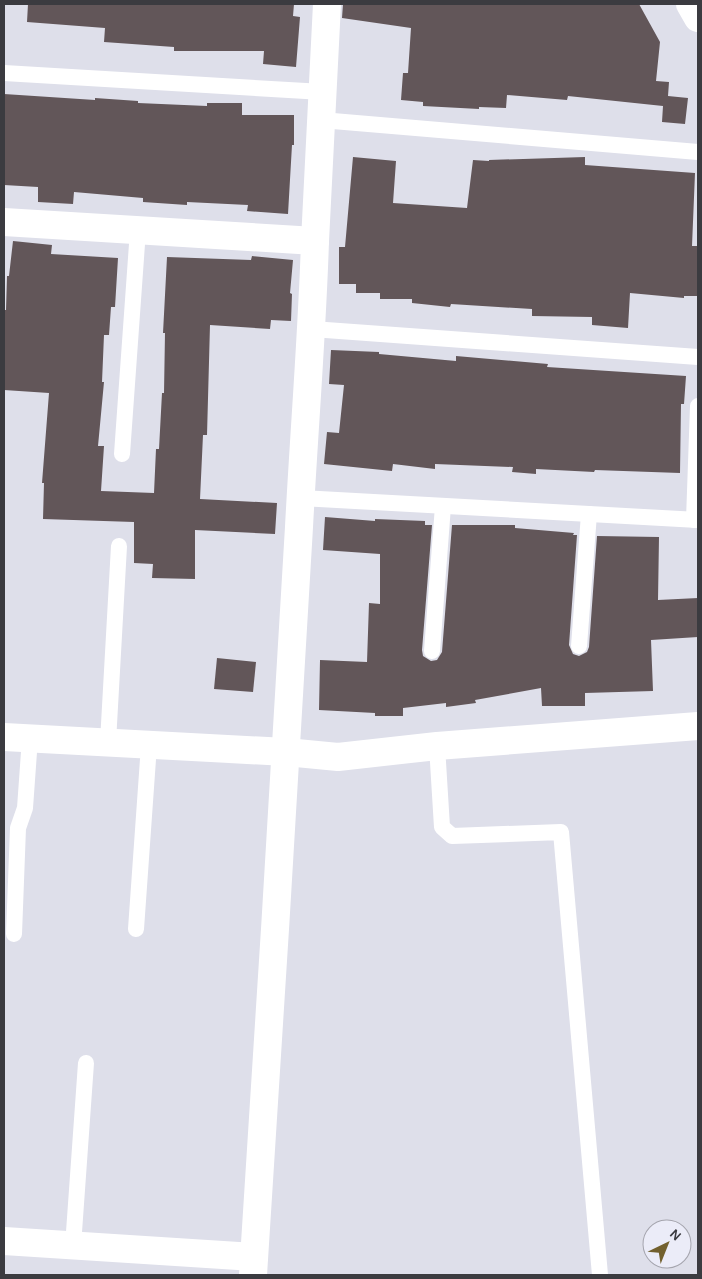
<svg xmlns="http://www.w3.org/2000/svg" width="702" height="1279" viewBox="0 0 702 1279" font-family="Karla,sans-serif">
<rect width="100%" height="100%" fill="#dedfea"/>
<g fill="#625659">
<path d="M28,4h266l-1,12 7,1 -4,50 -33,-3 1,-13h-90v-4l-70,-5 1,-14 -78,-6z"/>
<path d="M343,4h296l21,38 -4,39 13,1 -1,14 20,2 -3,26 -23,-2 1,-16 -95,-10 -1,4 -60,-5 -1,13 -27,-1v2l-56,-3v-4l-22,-2 2,-27h5l3,-45 -69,-10z"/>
<path d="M4,94l91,6v-2l43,3v2l69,3v-3h35v12h52v30h-2l-4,69 -41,-3 1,-6 -61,-3v3l-44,-3v-4l-69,-6 -1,12 -35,-2v-15l-34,-2z"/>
<path d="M353,157l43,4 -3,42 74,5 6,-48 16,1v-1l96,-3v8l110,8 -3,73h6v50h-14v2l-54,-5 -2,35 -36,-3v-8l-60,-1v-7l-81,-5 -1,3 -38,-4v-4h-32v-6h-24v-9h-17v-37h6z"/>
<path d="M13,241l39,4 -1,9 67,4 -3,49h-4l-2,28h-5l-2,47h2l-6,64h6l-3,45 53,2 2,-44h3l3,-56h2l1,-60h-2l4,-76 84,3 1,-4 41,4 -3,33 2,1 -1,27 -20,-1 -1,9 -60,-4 -3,110h-4l-3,64 77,4 -2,31 -80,-4v49l-43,-1 1,-14 -19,-1v-41l-91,-3 1,-36h-2l7,-90 -45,-3v-80h2l1,-34h2z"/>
<path d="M331,350l48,2v2l77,7v-5l92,8 -1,3 139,9 -2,28h-3l-1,69 -85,-3 -1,2 -58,-3v5l-24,-2 1,-5 -78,-3v5l-42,-5 -1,7 -68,-7 3,-32 12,1 5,-48 -15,-1z"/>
<path d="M325,517l50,4v-2l50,2v4h7l-10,125 1,6 8,5 6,-1 5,-8 10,-127h63v3l59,5 -1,2h4l-8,110 4,9 6,2 8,-4 2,-5 8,-111 62,1 -1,63 40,-2v39l-47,3 2,51 -68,2v13h-43l-1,-18 -66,12 1,3 -30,4v-4l-43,5v8h-28v-3l-56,-3 1,-50 47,2 2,-59 11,1v-50l-57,-4z"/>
<path d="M217,658l39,4 -3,30 -39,-3z"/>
</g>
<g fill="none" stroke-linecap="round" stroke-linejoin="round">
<g stroke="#fff" stroke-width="16">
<path d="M4,73l319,19"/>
<path d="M321,120l377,32"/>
<path d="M312,329l386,28"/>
<path d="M122,454l16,-224"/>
<path d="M301,498l397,22"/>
<path d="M694,520l4,-114"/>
<path d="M579,646l10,-132"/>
<path d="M432,651l11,-145"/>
<path d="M108,742l11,-196"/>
<path d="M437,746l5,81 10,9 109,-4 39,443"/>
<path d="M136,929l13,-184"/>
<path d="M14,934l4,-106 7,-20 5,-70"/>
<path d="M73,1246l13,-183"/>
</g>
<g stroke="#fff" stroke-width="28">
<path d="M690,4l8,14"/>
<path d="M4,222l311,19c-3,95 -11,190 -16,286 -14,249 -30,499 -46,748"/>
<path d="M4,737l282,15 52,5 99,-11 261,-20"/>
<path d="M4,1241l250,16"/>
</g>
<path stroke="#fff" stroke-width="28" d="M315,241l12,-237"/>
</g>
<rect width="702" height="1279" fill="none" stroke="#3b3b40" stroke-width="10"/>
<g transform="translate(667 1244) rotate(43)"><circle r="24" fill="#ebecf8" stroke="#a5a5ae"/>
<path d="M0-4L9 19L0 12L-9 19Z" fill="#72602e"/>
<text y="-8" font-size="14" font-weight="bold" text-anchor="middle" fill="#3b3b40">N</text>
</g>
</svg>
